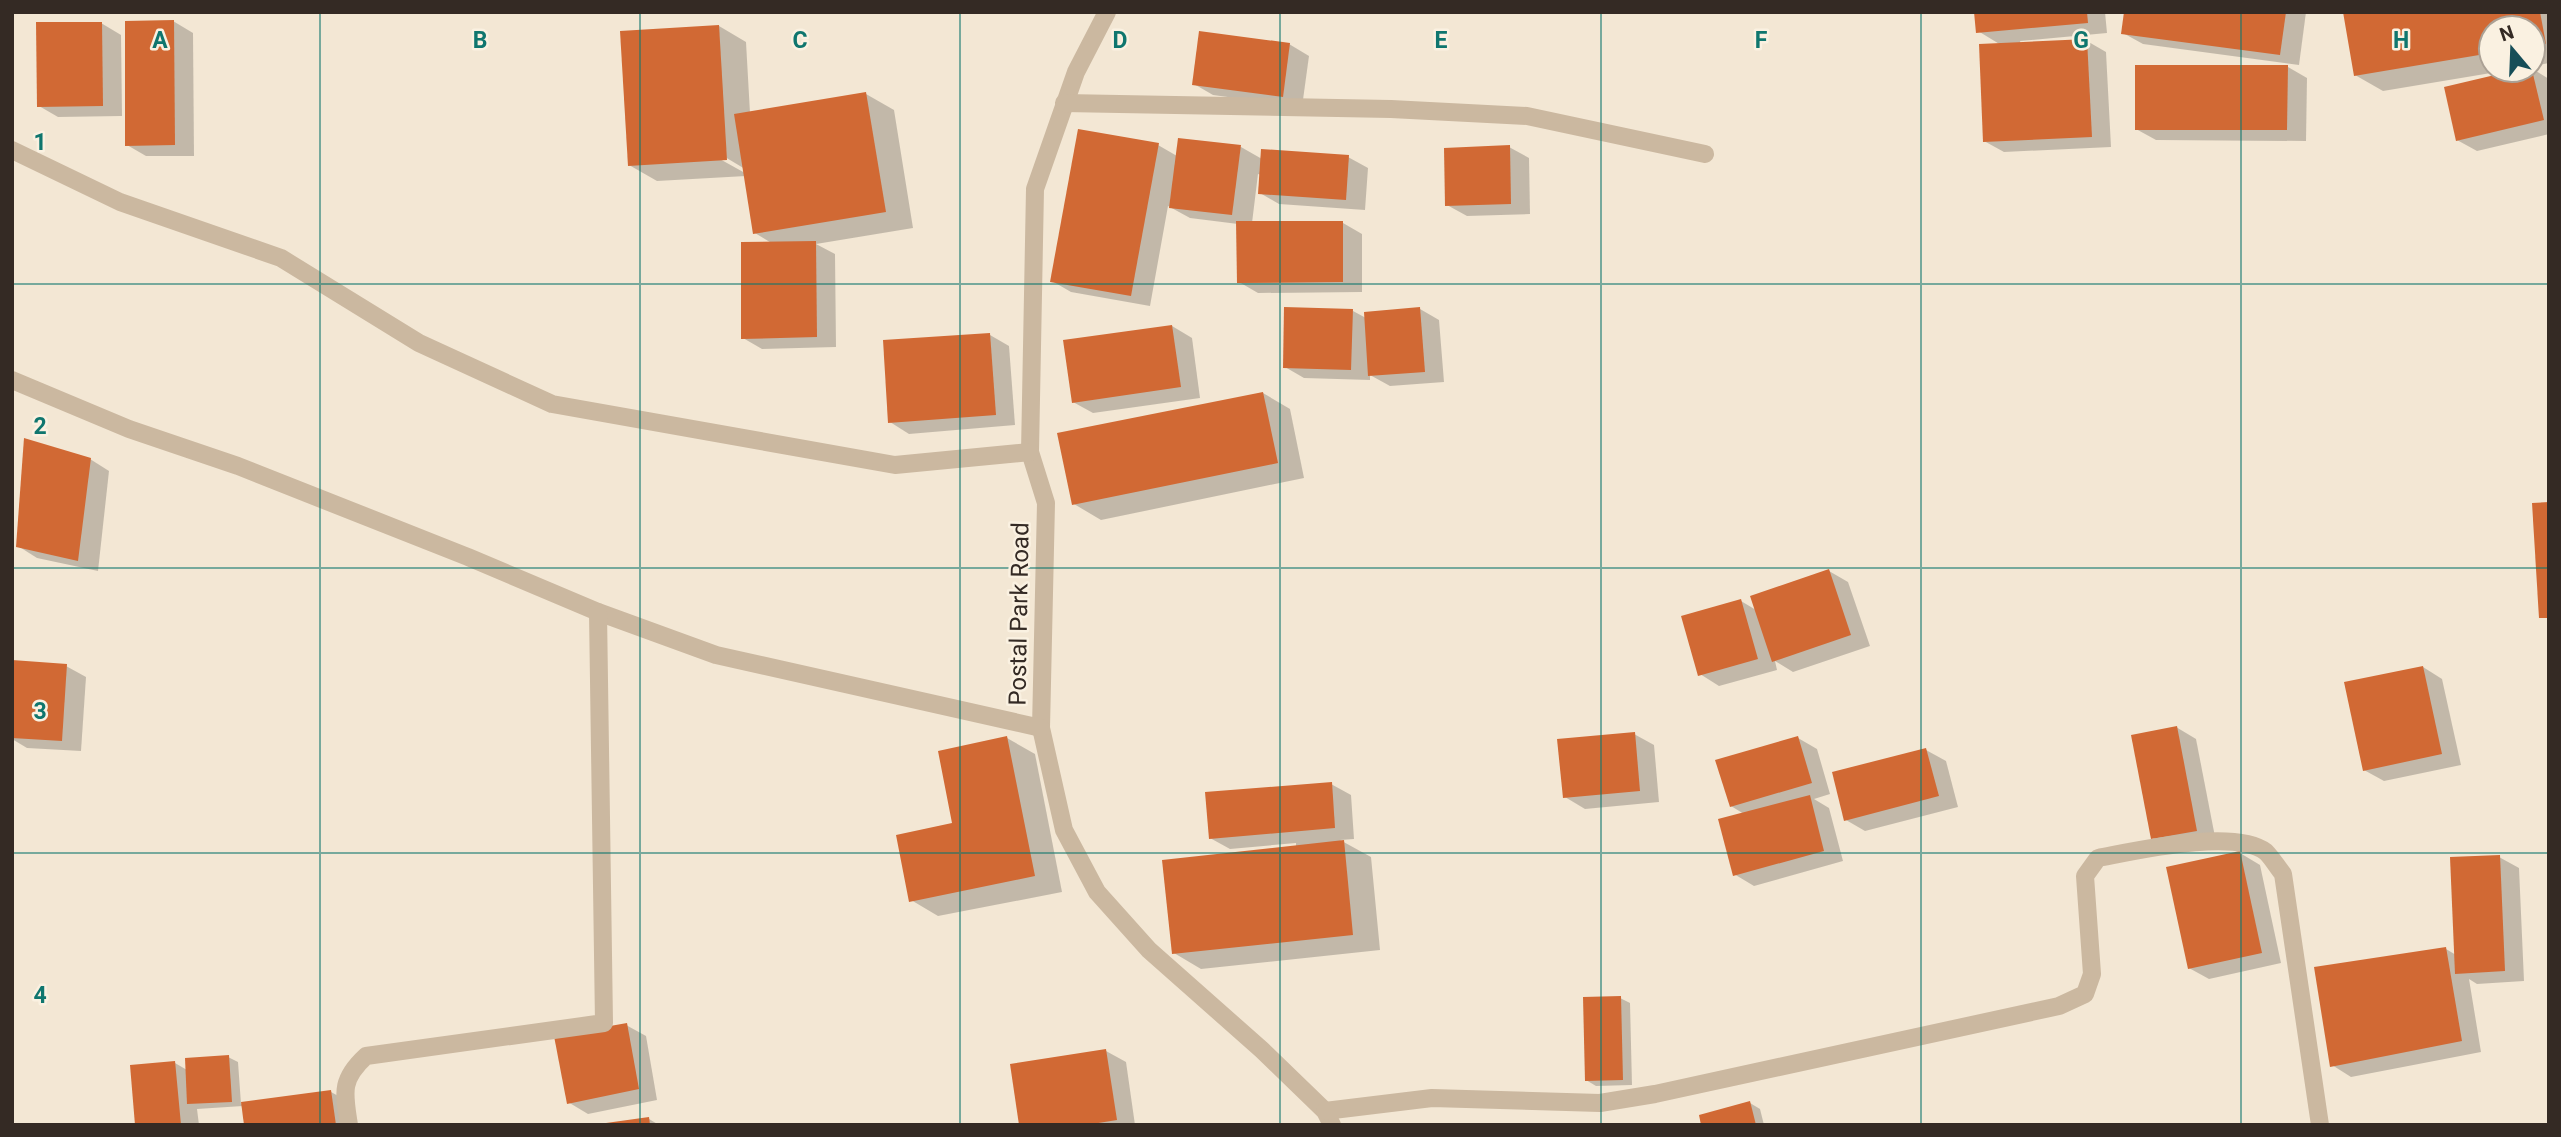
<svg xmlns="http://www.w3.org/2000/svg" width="2561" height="1137" viewBox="0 0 2561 1137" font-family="Roboto,sans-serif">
<rect width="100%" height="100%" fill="#f3e7d4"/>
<g fill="#0003" fill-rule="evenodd">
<path d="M1976,12h129l2,21 -87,8 1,3 66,-3 19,11 5,95 -107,5 -20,-11 17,-96 -23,-14z"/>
<path d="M2126,12h180l-7,53 -156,-21 -20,-11z"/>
<path d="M2345,12h204v51l-16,3v-38h-42v42h18l-126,21 -28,-16z"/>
<path d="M173,21l20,12 1,123h-48l-19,-11z"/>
<path d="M101,23l20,12 1,81 -64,1 -19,-11z"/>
<path d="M719,26l27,16 4,71 116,-19 28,16 19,118 -97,16 19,10 1,93 -74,2 -19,-11 30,-94 -18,-11 -9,-57 -89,5 -28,-16zM720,154l25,15v4l-27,-15z"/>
<path d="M1289,44l20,12 -7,51 -89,-12 -19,-11z"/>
<path d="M2288,67l19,11 -1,63 -150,-1 -20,-11z"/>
<path d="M2533,69l16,10v55l-72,17 -20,-11 59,-70z"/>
<path d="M1158,145l19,11 64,-9 21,12 86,-2 20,11 -3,42 -86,-6 -19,-11 1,-18 -3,-1 -6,49h91l19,11v58l-104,1 -19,-11 -1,-58 -48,-6 -22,-12 -18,100 -79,-14 -19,-11z"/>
<path d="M1509,147l20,11 1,56 -63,2 -20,-11z"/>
<path d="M1420,309l19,11 5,62 -54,4 -20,-11v5l-66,-2 -19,-11 68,-56 13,7z"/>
<path d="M1172,326l20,12 8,60 -107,15 -20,-11z"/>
<path d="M990,335l19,11 6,79 -106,9 -19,-12z"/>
<path d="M1263,393l27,16 14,69 -203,42 -27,-16z"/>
<path d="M90,459l19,12 -11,100 -61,-13 -19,-12z"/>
<path d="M1829,571l19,11 22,64 -77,26 -18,-11 2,9 -58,16 -19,-12 41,-73 15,9z"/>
<path d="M66,666l20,11 -5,74 -54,-3 -15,-9v-64z"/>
<path d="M2423,667l19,12 19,86 -77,16 -20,-11z"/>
<path d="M2176,727l20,12 20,103 -44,7 -19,-11z"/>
<path d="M1634,734l20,11 5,57 -74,7 -20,-12z"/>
<path d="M1007,738l28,16 27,138 -124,24 -27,-16z"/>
<path d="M1798,738l19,11 13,45 -16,5 15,9 14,53 -89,25 -20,-12 10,-60 -13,-8z"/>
<path d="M1926,750l20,11 12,46 -93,24 -19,-11z"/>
<path d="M1331,784l20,11 3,44 -14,1 31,17 9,93 -179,19 -27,-16 122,-106v-4l-66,6 -20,-11z"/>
<path d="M2240,853l20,12 21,98 -72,16 -20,-11z"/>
<path d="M2499,857l20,11 5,113 -47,3 -8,-5 12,73 -130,25 -19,-12 114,-116 10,6z"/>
<path d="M1620,998l10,5 2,82 -36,1 -10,-6z"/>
<path d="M626,1025l20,11 11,64 -69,14 -20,-12z"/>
<path d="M1106,1051l20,11 9,63h-114z"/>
<path d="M228,1057l10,5 3,42 90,-12 20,11 2,22h-108l-2,-19 -46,3 2,16h-62l38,-62 12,7z"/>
<path d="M1750,1103l10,6 4,16h-61z"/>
<path d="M649,1119l10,6h-52z"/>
</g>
<g fill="#d16934">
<path d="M1974,12h113l1,11 -112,10z"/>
<path d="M2124,12h162l-6,43 -159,-21z"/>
<path d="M2343,12h197l6,32 -13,2v-18h-42v25l-137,23z"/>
<path d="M174,20l1,125 -50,1v-125z"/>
<path d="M36,22h66l1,84 -66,1z"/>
<path d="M719,25l8,135 -99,6 -8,-135z"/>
<path d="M1199,31l91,12 -7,54 -91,-12z"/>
<path d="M2087,39l5,98 -109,5 -4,-98z"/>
<path d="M2135,65h153l-1,65h-152z"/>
<path d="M2516,70h16l12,50 -88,21 -12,-54z"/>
<path d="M866,92l20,120 -133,22 -19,-120z"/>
<path d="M1078,129l81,14 -28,153 -81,-14z"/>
<path d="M1178,138l63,7 -9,70 -63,-7z"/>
<path d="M1510,145l1,59 -66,2 -1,-58z"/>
<path d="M1261,149l88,6 -3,45 -88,-6z"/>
<path d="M1236,221h107v61l-106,1z"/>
<path d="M816,241l1,96 -76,2v-97z"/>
<path d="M1284,307l69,2 -2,61 -68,-2z"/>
<path d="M1420,307l5,65 -57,4 -4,-64z"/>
<path d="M1172,325l9,62 -109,16 -9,-63z"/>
<path d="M990,333l6,82 -108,8 -5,-83z"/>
<path d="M1263,392l15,71 -206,42 -15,-72z"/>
<path d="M24,438l67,20 -13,103 -62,-14z"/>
<path d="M2549,502v116h-10l-7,-115z"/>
<path d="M1829,569l22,66 -79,27 -22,-66z"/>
<path d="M1741,599l17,60 -60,17 -17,-60z"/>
<path d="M12,660l55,4 -5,77 -50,-3z"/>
<path d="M2423,666l19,88 -79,17 -19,-89z"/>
<path d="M2177,726l20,105 -46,8 -20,-104z"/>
<path d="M1635,732l5,59 -77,7 -6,-59z"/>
<path d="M1007,736l28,140 -126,26 -13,-67 56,-12 -14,-72z"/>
<path d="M1798,736l14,47 -82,24 -15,-47z"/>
<path d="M1926,748l13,48 -95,25 -12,-49z"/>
<path d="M1332,782l3,46 -126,11 -4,-47z"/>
<path d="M1810,795l14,56 -91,25 -15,-57z"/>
<path d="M1344,840l9,95 -181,19 -10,-94z"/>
<path d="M2240,851l22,102 -74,16 -22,-102z"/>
<path d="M2500,855l5,116 -50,3 -5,-117z"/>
<path d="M2446,947l16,94 -132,26 -16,-100z"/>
<path d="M1621,996l2,84 -38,1 -2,-84z"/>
<path d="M627,1023l12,66 -72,15 -13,-68z"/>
<path d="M1106,1049l11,71 -31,5h-67l-9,-61z"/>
<path d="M229,1055l3,47 -45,2 -2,-46z"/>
<path d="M175,1061l6,64h-46l-5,-60z"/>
<path d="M331,1090l5,35h-92l-3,-23z"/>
<path d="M1750,1101l6,24h-55l-2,-10z"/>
<path d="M649,1117l1,8h-44v-2z"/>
</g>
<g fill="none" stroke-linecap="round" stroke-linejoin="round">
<g stroke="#cbb8a0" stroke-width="18">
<path d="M1107,12l-31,60 -41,117 -5,263 16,51 -5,225 23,102 33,62 52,58 113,100 63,61 7,14"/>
<path d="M1064,103l327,6 136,7 178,38"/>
<path d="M12,150l108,52 161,56 138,85 133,61 343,61 135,-13"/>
<path d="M12,380l117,49 109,37 230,91 130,55 118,43 325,73"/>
<path d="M1325,1111l107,-13 168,5 55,-9 404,-88 26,-12 7,-20 -7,-98 13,-18c38,-7 136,-30 168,-6 6,6 12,16 17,22l37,251"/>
<path d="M349,1125c-5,-32 -9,-45 17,-69l238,-33 -6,-411"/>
</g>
</g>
<path fill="none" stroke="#0f766e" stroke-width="2" stroke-opacity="0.55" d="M320,12v1113M640,12v1113M960,12v1113M1280,12v1113M1601,12v1113M1921,12v1113M2241,12v1113M12,284h2537M12,568h2537M12,853h2537"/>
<g text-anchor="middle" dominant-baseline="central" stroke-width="5" stroke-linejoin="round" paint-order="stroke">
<g font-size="24" fill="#342a24" stroke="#faf1e1">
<text transform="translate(1019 614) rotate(-89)">Postal Park Road</text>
</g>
</g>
<g font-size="23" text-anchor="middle" font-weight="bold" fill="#0f766e" stroke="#faf1e1" stroke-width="5" stroke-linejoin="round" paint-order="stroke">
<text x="160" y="48">A</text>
<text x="480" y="48">B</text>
<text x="800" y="48">C</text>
<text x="1120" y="48">D</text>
<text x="1441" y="48">E</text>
<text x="1761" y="48">F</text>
<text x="2081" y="48">G</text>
<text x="2401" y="48">H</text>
<text x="40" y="150">1</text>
<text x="40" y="434">2</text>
<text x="40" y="719">3</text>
<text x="40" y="1003">4</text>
</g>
<rect width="2561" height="1137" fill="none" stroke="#342a24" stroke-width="28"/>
<g transform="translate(2512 49) rotate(341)"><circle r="33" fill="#faf1e1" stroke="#aba195" stroke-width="2"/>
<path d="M0-5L12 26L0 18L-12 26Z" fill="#164e58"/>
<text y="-10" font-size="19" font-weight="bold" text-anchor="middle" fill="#342a24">N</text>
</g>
</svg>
